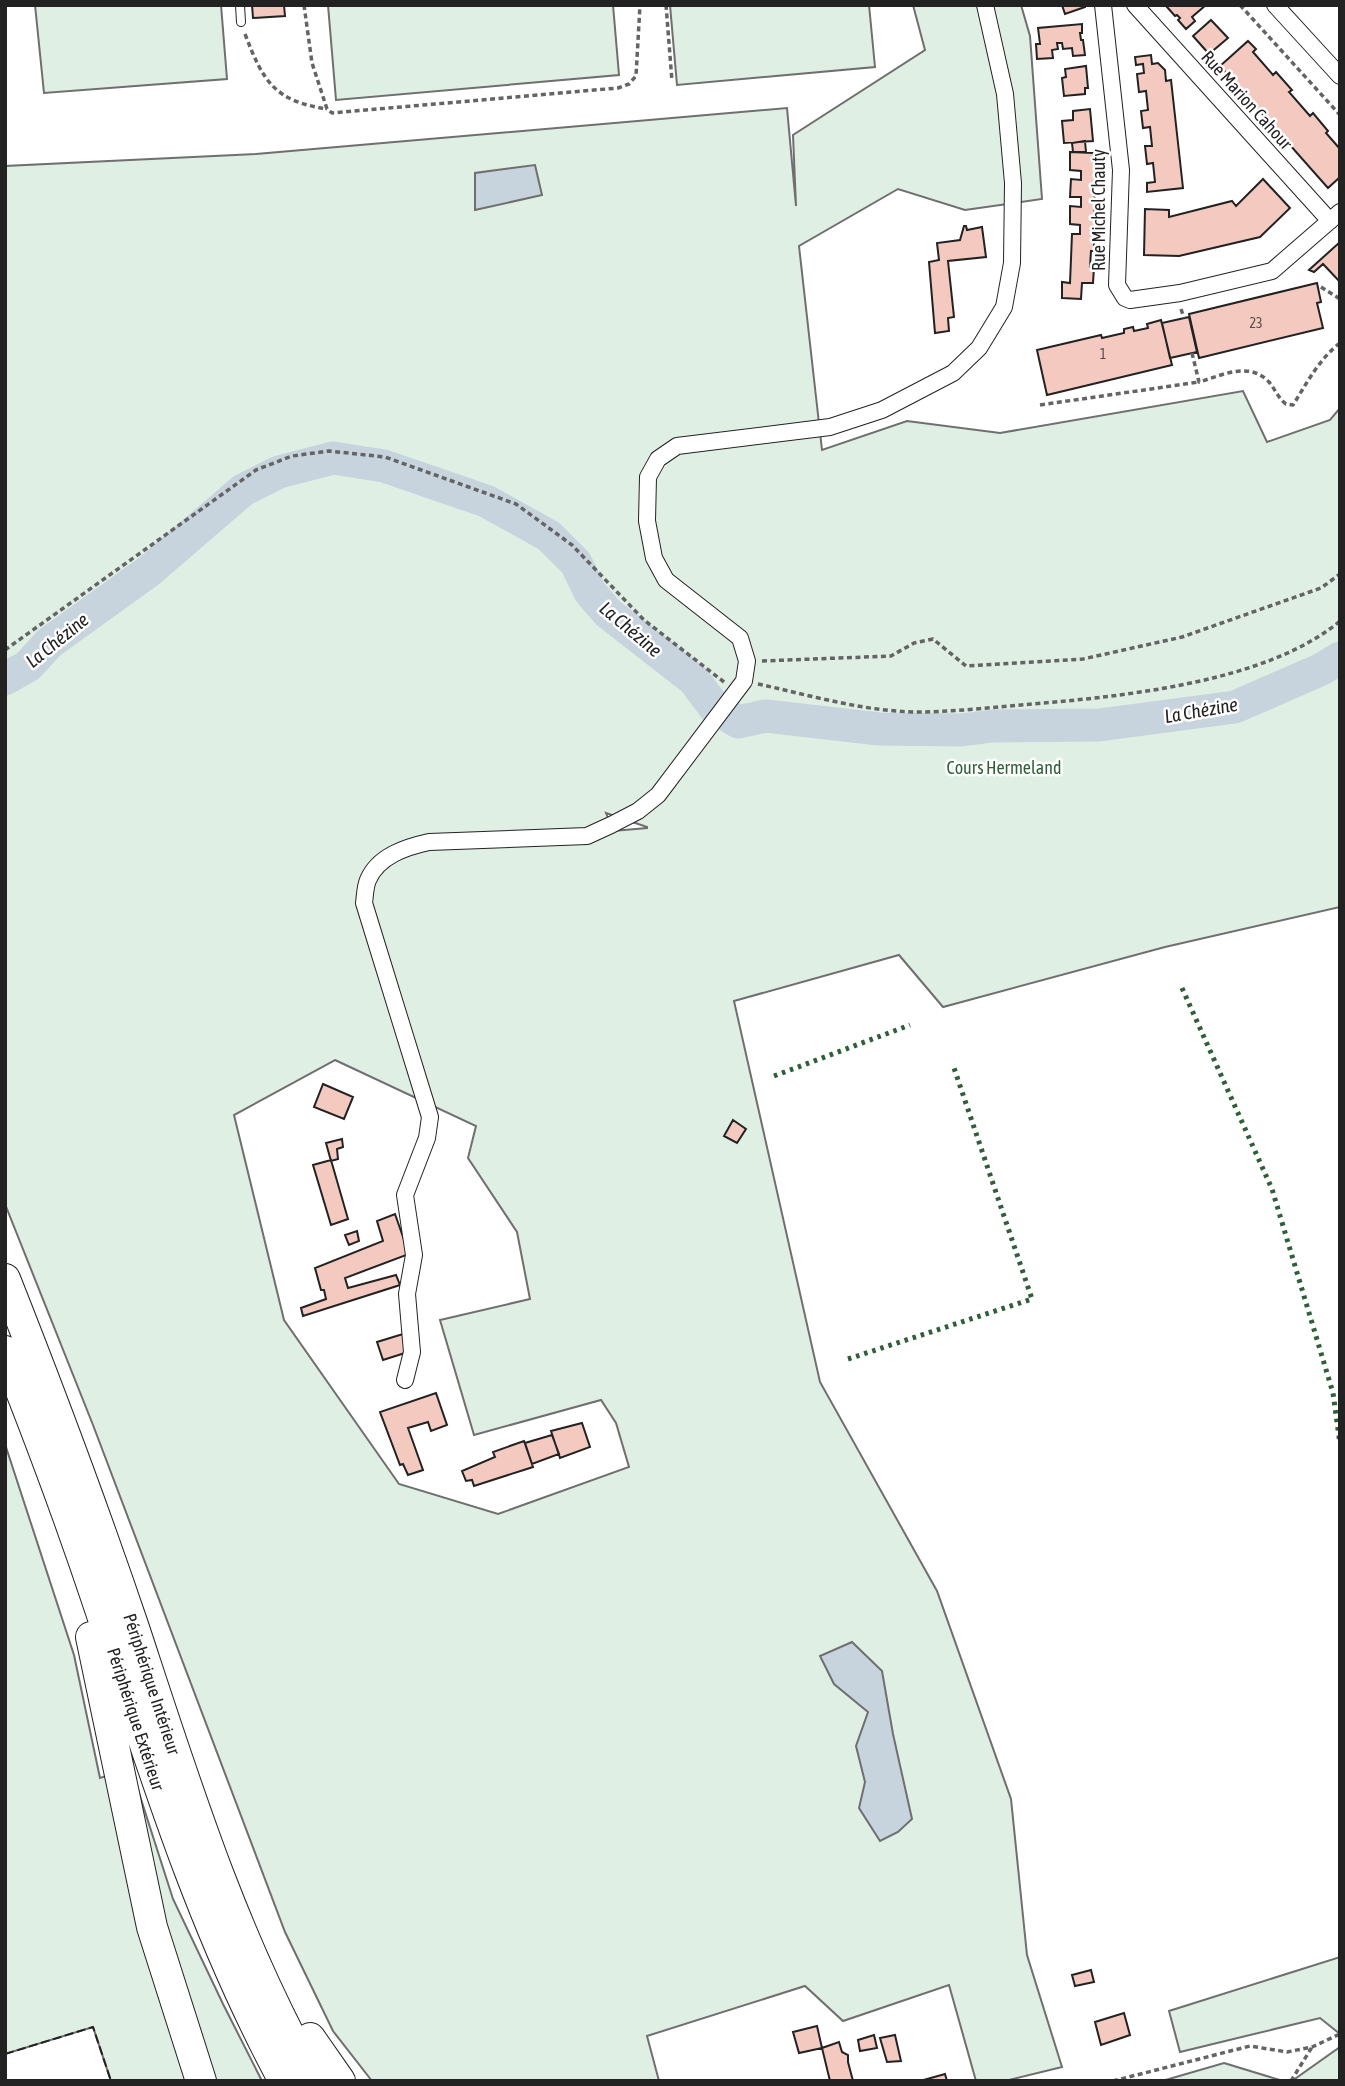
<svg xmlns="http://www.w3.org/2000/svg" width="1345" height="2086" viewBox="0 0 1345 2086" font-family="'Asap Condensed',sans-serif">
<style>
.green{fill:#e0efe3;stroke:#6f6f6f;stroke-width:2;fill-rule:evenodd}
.water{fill:#c7d3dd;stroke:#6f6f6f;stroke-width:2}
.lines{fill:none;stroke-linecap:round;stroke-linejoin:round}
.river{stroke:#c7d3dd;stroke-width:33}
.building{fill:#f3c9c0;stroke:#222;stroke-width:2}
.lane-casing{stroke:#222;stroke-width:10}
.street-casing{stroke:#222;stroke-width:18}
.highway-casing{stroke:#222;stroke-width:32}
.path{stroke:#646464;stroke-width:3.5;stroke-dasharray:5 3.5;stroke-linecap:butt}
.lane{stroke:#fff;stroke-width:8}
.street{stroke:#fff;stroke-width:16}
.highway{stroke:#fff;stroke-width:30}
.hedge{stroke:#2f5e38;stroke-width:5;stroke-dasharray:3.5 5;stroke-linecap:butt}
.fence{stroke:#222;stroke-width:2;stroke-dasharray:9 3.5;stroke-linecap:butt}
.labels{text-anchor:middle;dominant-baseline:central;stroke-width:5;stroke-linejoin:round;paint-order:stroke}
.number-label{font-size:14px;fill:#564c4a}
.street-label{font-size:18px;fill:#222;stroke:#fff}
.park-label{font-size:18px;fill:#2f5e38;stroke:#fff}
.water-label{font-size:19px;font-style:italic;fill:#222;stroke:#fff}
</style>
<rect width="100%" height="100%" fill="#fff"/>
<!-- green -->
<path class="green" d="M35,5H221L227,79L44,93Z
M328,5H613L619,75L336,100Z
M670,5H869L875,67L677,85Z
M913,5H1021L1030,36L1042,199L965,210L898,189L799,246L822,450L907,421L1000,433L1243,391L1267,442L1330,420L1340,408V907L1165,947L943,1007L899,955L734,1001L820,1382L937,1591L1011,1799L1027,1955L1062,2067L1005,2081H976L949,1985L843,2021L805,1986L647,2036L659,2081H372L333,2031L285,1932L93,1425L5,1204V166L256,154L787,108L796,206L793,135L925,50ZM606,813L647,827V828L613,831ZM335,1060L476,1126L468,1158L517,1232L530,1299L440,1320L474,1435L601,1400L616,1423L629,1467L498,1514L399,1484L284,1320L234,1115Z
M5,1444L74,1655L100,1778L131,1768L173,1899L223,2004L262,2081H111L93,2027L5,2054Z
M1340,1957V2034L1320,2018L1180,2052L1169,2011Z
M1340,2047V2081H1292Z
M1224,2063L1283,2081H1162Z"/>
<!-- water -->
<path class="water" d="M535,165L542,195L475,210V173Z
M852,1642L882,1671L893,1734L912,1819L898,1832L880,1841L859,1808L865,1782L856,1746L868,1712L834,1684L820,1656Z"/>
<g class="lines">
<!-- river -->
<path class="river" d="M5,679L28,666L49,643L149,571L243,490L279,472L333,458L384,466L486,501L549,536L576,563L590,592L608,613L694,680L715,708L738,722L766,716L879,729L961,730L993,726L1099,725L1235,707L1322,669L1340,658"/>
</g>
<!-- building -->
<path class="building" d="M252,5H284L285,16L253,18Z
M1062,5H1085V7L1065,14Z
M1169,5H1206L1192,17L1195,21L1186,29L1178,20L1180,18L1177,15L1175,16L1167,7Z
M1211,20L1228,38L1209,54L1193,36Z
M1082,24V33H1080L1081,40H1083L1085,55L1073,56L1072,48L1063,49L1062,43H1057L1058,49L1052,50L1053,58L1037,59L1036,44H1040L1038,28Z
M1248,41L1256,49L1253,52L1273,75L1276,72L1292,90L1289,92L1310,116L1313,113L1328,131L1326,133L1340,149V177L1328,188L1220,66Z
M1151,55L1152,64L1158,63L1165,70L1166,81L1171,80L1183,188L1147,192V183L1155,182L1153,163L1147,164L1145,146H1152L1150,127L1143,128L1141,111L1148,110L1146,91L1139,92L1137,74L1144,73L1143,64L1136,65L1135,57Z
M1086,66L1088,88H1085V94L1064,96L1062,78L1066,77L1065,69Z
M1090,109L1093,141L1064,143L1062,121L1073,120V111Z
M1085,141L1086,152H1073L1072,143Z
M1070,152L1094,153L1093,162L1095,163L1094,251H1091L1090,267H1094L1093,283H1082L1081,299L1062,298V282L1070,283L1072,234H1080V225L1070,224V206L1081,207V197H1070L1071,179L1081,180V171L1070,170Z
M1263,179L1290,208L1260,237L1179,256L1144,255L1145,209L1169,210V217L1232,201L1236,206Z
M964,226H966L967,230L982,227L986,257L948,261L954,317L948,318L949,331L935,333L929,262L939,260L937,243L960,240Z
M1340,242V282L1323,264L1314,272L1309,270Z
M1317,283L1321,302L1317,303L1323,328L1199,358L1189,314Z
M1189,317L1197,352L1170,358L1162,323Z
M1161,320L1172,365L1047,395L1037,350L1101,335L1102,338L1124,333V329L1133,327L1134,331L1148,328L1147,324Z
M323,1084L353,1097L344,1119L314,1107Z
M733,1120L746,1129L737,1143L724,1136Z
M342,1139L343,1147L337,1149L338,1159L331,1161L326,1143Z
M331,1160L348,1219L331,1225L313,1165Z
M395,1214L409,1254L345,1278L348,1288L396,1275L400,1285L303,1316L301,1308L326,1299L324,1290H321L315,1268L383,1241L377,1221Z
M357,1231L359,1241L349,1245L345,1235Z
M403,1334L408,1352L383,1360L377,1342Z
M436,1393L447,1425L431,1431L428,1422L408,1428L423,1470L408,1475L403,1464L400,1465L380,1412Z
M582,1423L590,1447L560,1458L551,1431Z
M552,1435L559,1454L532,1464L525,1443Z
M524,1441L533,1467L474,1486L472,1480L466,1481L462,1471L495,1457L493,1452Z
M1091,1970L1094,1982L1075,1986L1072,1975Z
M1124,2013L1130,2035L1101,2045L1095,2022Z
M817,2026L822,2048L799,2053L793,2032Z
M874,2035L877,2048L860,2051L858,2040Z
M895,2035L901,2061L887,2062L880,2038Z
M839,2042L842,2052L848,2055V2062L853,2081H830L822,2048Z
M945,2074L947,2081H920Z"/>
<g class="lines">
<!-- lane casing -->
<g class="lane-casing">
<path id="lane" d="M240,5L241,22"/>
</g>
<!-- street casing -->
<g class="street-casing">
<path id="street" d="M1103,5L1121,170L1117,285L1125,298L1130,300L1180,293L1272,271L1340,212
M1135,5L1330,221
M1275,5L1340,76
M405,1380L412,1352L407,1294L414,1255L405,1195L427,1138L430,1117L364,903C365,896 365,887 368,880C378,856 406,847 429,842L587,836L611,825L638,811L658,795L744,681L747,661L740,638L666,580L654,558L647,521L648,477L658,459L677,446L830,427L882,410L953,373L979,348L1004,307L1012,263L1013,183L1005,94L985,5"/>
</g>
<!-- highway casing -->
<g class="highway-casing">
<path id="highway" d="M5,1279C51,1395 94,1510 134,1628C185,1783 233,1938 314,2081
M5,1351C39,1436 71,1522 100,1609C153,1770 203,1931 284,2081
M91,1637L152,1927L201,2081
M310,2038L340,2081"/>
</g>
<!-- path -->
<path class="path" d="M304,5L312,63L327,109L332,113L618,88L629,84L636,76L640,5
M666,5L672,81
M1240,5L1340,115
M245,34C263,81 274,101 327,109
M1321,287L1340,299
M1181,309L1184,318
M1192,353L1199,382C1223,375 1249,361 1269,382C1275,389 1278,398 1286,404L1293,405C1307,383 1319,359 1340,343
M1040,405L1199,382
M5,650L256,470L292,456L329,451L385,457L516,504L572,545L644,620L724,682
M762,661L891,656L914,643L933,639L966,666L1083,659L1182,637L1321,588L1340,574
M758,684C809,695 862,711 915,712C950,712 986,708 1021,705C1116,697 1265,684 1340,621
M1113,2081L1250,2046L1287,2052L1312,2047L1340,2034
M1291,2081L1312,2047"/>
<!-- lane -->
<use href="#lane" class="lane"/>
<!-- street -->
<use href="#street" class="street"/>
<!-- highway -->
<use href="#highway" class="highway"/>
<!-- hedge -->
<path class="hedge" d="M1182,988L1272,1189L1333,1393L1340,1444
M774,1076L910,1025
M848,1359L1032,1299L953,1065"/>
<!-- fence -->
<path class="fence" d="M5,2054L93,2027L111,2081"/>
</g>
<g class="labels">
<!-- number labels -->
<g class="number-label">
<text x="1256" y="323">23</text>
<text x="1103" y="354">1</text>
</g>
<!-- street labels -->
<g class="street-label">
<text transform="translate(1247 100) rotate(48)">Rue Marion Cahour</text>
<text transform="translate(1098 210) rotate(-90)">Rue Michel Chauty</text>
<text transform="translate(152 1684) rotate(72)">Périphérique Intérieur</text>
<text transform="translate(136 1719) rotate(72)">Périphérique Extérieur</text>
</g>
<!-- park labels -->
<g class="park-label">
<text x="1004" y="767">Cours Hermeland</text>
</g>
<!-- water labels -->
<g class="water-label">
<text transform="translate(631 629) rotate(40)">La Chézine</text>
<text transform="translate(57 640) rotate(-39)">La Chézine</text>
<text transform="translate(1201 710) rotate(-10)">La Chézine</text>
</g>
</g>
<!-- border -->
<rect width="1345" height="2086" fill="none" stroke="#222222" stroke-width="14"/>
</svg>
